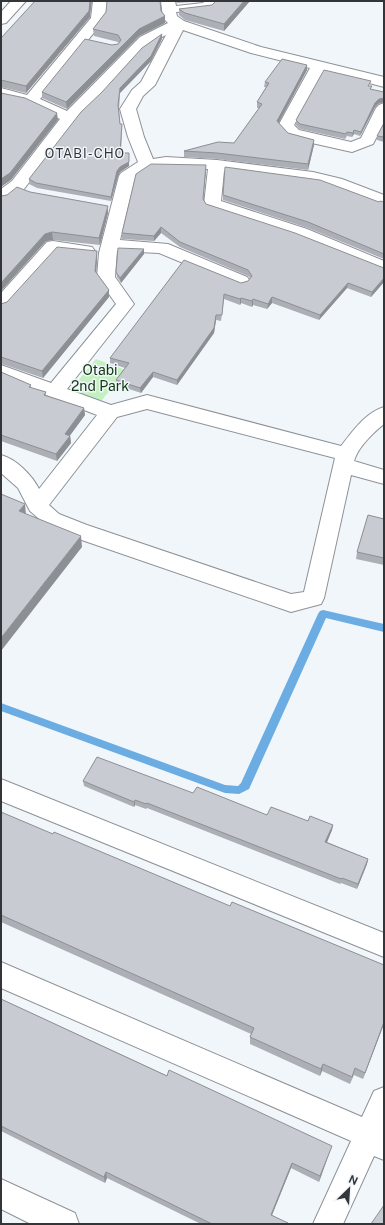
<svg xmlns="http://www.w3.org/2000/svg" width="385" height="1225" viewBox="0 0 385 1225" font-family="'Public Sans',sans-serif">
<style>
.green{fill:#c2f1bf}
.lines{fill:none;stroke-linecap:round;stroke-linejoin:round}
.stream{fill:#6bace3;fill-rule:evenodd}
.street-casing{stroke:#8e9297;stroke-width:2}
.street{fill:#fff;fill-rule:evenodd}
.wall{fill:#acafb5}
.shaded-wall{fill:#8c8f93}
.building{fill:#c8ccd2;stroke:#8c8f93}
.labels{text-anchor:middle;dominant-baseline:central;stroke-width:3;stroke-linejoin:round;paint-order:stroke}
.far-neighbourhood-label{font-size:13px;letter-spacing:1px;fill:#343538;stroke:#f1f6fb}
.park-label{font-size:14px;fill:#0e370f;stroke:#f1f6fb}
</style>
<rect width="100%" height="100%" fill="#f1f6fb"/>
<!-- green -->
<path class="green" d="M96,359L126,370L102,400H97L81,393L77,382Z"/>
<g class="lines">
<!-- stream -->
<path class="stream" d="M323,610L384,624V632L326,618L249,789L239,794L225,793L1,711V703L225,785L238,786L241,783L318,614L320,611Z"/>
<!-- street casing -->
<g class="street-casing">
<path id="street" d="M11,1H26L6,23L1,24V12Z
M93,1H107L105,19L40,99L67,111L140,37L168,23L163,18L161,1H175L176,6L203,3L205,1H220L212,10L176,12L177,16L184,21L261,47L384,77V87L324,71L294,125L299,130L351,142L361,138L376,108L379,105L384,103V123L373,144L352,152L294,139L288,137L278,126L310,68L251,53L183,30L155,85L143,96L136,109L144,137L153,159L166,157L217,160L313,172L342,179L384,195V206L331,186L313,182L224,171L221,201L307,229L384,261V273L295,237L206,208L204,204L208,169L166,167L151,168L135,178L120,240L168,244L247,277L250,281L247,285L241,287L159,253L117,251L115,277L134,304L67,389L111,405L147,395L341,446C353,431 365,413 384,407V424C373,433 358,447 354,461L384,470V484L351,475L324,598L321,604L291,612L73,537L45,524L30,511L18,488L1,473V455C16,459 32,475 39,489L97,415L1,378V365L51,383L116,304L97,277L99,253L119,176L121,173L138,162L128,137L120,109L132,90L141,82L166,35C129,50 111,93 80,115L24,189L7,201L1,202V189L12,181L60,119L26,103L1,98V88L27,95L91,18ZM147,409L335,458L304,592L291,594L87,525L59,514L49,505L117,417Z
M53,241L92,247L95,251L92,255L86,256L57,252L7,308L1,310V293L47,242Z
M1,779L384,933V957L1,801Z
M1,962L362,1117L374,1091L384,1087V1160L374,1156L343,1224H313L351,1141L1,988Z
M1,1179L75,1213L79,1224H31L1,1209Z"/>
</g>
<!-- street -->
<use href="#street" class="street"/>
</g>
<!-- wall -->
<path class="wall" d="M176,1H203L177,3Z
M250,1L224,31L185,20L179,15V9Z
M161,11L165,16V23L139,36L67,109L42,98V92L112,45L118,44L119,43L118,42L94,36L93,29L106,12Z
M90,17L26,93L1,87V38Z
M162,39L151,61L120,93L119,109L120,124L122,128L121,153L129,158V166L120,172L118,176L111,201L37,188L29,184V179Z
M307,65V70L278,123L288,133L314,140V145L308,170L217,159L184,157V151L234,143L259,108H257V102L266,87H264L265,82Z
M370,86L378,104L375,107L360,136L354,134L352,137L347,136L345,139L300,129L296,125V120Z
M384,123V142L377,140V136Z
M206,170L203,199L206,204L384,268V282L371,297L347,288L319,320L272,303L267,309L253,305L252,307L241,303L240,305L224,299L221,321L216,320L214,333L177,385L153,377L141,393L117,385L116,380L125,368L110,363V358L241,283L248,281L250,278L248,276L180,247L161,233L154,241L122,239V233Z
M30,192L108,213L100,245L53,240L46,241L1,291V196Z
M223,195L379,202H384V259L308,228L223,200Z
M144,249V254L121,283L117,277L116,272Z
M97,251V258L96,272L109,290V297L43,378L2,364H1V304L7,302Z
M1,372L31,385V388L46,392V395L84,408L85,415L70,435L71,443L57,461L1,441Z
M384,519V565L356,559L357,552Z
M83,781L193,793L267,815L333,825L332,830L327,842L368,859L367,864L357,889L341,883L340,884L147,808L146,809L135,805L134,807L84,786Z
M1,812L384,1024L363,1079L354,1075L350,1084L322,1071L320,1076L250,1044V1037L251,1034L1,922Z
M1,999L330,1151L319,1182L291,1168L272,1215L288,1224H201L107,1178L105,1183L1,1131Z"/>
<!-- shaded-wall -->
<path class="shaded-wall" d="M90,1H92L90,17L26,93V86Z
M244,1H250L224,31V24Z
M165,16V23L139,36L67,109L66,102L139,29Z
M162,34V39L151,61L120,93L119,109L120,88Z
M307,65V70L277,126V121Z
M384,98V102L378,104L375,107L360,136L361,132L375,103L379,99Z
M57,113L58,120L11,180L1,187V179Z
M354,130V134L352,137L353,133Z
M314,140V145L308,170V164Z
M129,153V166L120,172L118,176L111,201V197L117,171Z
M206,165V170L203,204V199Z
M108,206V213L100,245L99,238Z
M161,227V233L154,241V236Z
M52,232L53,240L46,241L1,291V283L45,234Z
M144,249V254L121,283L120,278Z
M97,251V258L96,278L95,271Z
M384,278V282L371,297L372,292Z
M348,283L347,288L319,320L320,315Z
M109,290V297L43,378L42,371Z
M272,297V303L267,309L268,304Z
M241,298V303L240,305V299Z
M253,299V305L252,307V301Z
M216,315V320L214,333L177,385V380Z
M153,372V377L141,393L140,388Z
M84,408L85,415L66,441L65,434Z
M70,436L71,443L57,461L56,454Z
M25,504L26,515L19,511Z
M81,536L82,547L1,651V638Z
M135,800V805L134,807V802Z
M333,825L332,830L325,847V842Z
M368,859L367,864L357,889L358,884Z
M384,1022V1024L363,1079L365,1073Z
M323,1064L322,1071L320,1076L321,1069Z
M332,1146L330,1151L319,1182L320,1176Z
M292,1163L291,1168L270,1220L271,1215Z
M106,1172L107,1178L105,1183L104,1177Z"/>
<!-- building -->
<path class="building" d="M35,1H90L89,11L26,86L1,80V38Z
M107,1H160L161,11L165,16L139,29L66,102L42,92L85,39L112,45L118,44L121,40L118,35L93,29L106,12Z
M216,1H244L224,24L185,13L179,9L212,5Z
M162,34L151,56L120,88L118,105L120,124H122L120,153H129V162L120,167L117,171L111,197L36,183L29,179L81,112L102,92L142,48Z
M282,59L307,65L277,121L288,133L314,140L308,164L217,153L184,151L218,142L234,143L262,104L257,102L269,83L265,82Z
M324,70L371,81L368,86H372L370,89L384,92V98L379,99L375,103L361,132L354,130L353,133L347,132L346,134L300,124L296,120Z
M1,93L25,98L57,113L10,173L1,179Z
M384,123V137L377,136Z
M151,164L206,165L203,199L206,204L295,233L384,268V278L372,292L348,283L320,315L272,297L268,304L253,299L252,301L241,298L240,299L224,294L222,315H216L214,328L177,380L153,372L140,388L116,380L129,363L110,358L184,260L241,283L248,281L252,276L248,270L180,242L161,227L154,236L122,233L136,174Z
M225,167L320,180L379,202L380,201L384,202V254L308,222L223,195Z
M17,187L30,192L108,206L99,238L52,232L45,234L1,283V196L7,195Z
M57,247L97,251L95,271L109,290L42,371L1,357V304L7,302Z
M118,248L144,249L120,278L116,272Z
M1,372L31,385L29,387L46,392L44,395L84,408L65,434L70,436L56,454L1,435Z
M1,494L25,504L19,511L81,536L1,638Z
M368,515L384,519V558L357,552Z
M97,757L193,793L197,787L267,815L271,807L308,821L310,816L333,825L325,842L368,859L358,884L342,878L341,879L147,803L146,804L135,800L134,802L83,781Z
M1,812L53,834L54,832L230,906L232,902L384,965V1022L365,1073L355,1068L352,1077L323,1064L321,1069L250,1037L254,1028L1,915Z
M1,999L167,1076L169,1070L332,1146L320,1176L292,1163L271,1215L288,1223L287,1224H212L106,1172L104,1177L1,1126Z
M384,1205V1224H371Z"/>
<g class="labels">
<!-- far-neighbourhood labels -->
<g class="far-neighbourhood-label">
<text x="85" y="153">OTABI-CHO</text>
</g>
<!-- park labels -->
<g class="park-label">
<text x="100" y="370">Otabi<tspan x="100" dy="16">2nd Park</tspan></text>
</g>
</g>
<!-- border -->
<rect width="385" height="1225" fill="none" stroke="#343538" stroke-width="4"/>
<!-- north arrow -->
<g transform="translate(349 1189) rotate(25)" stroke="#f1f6fb" stroke-width="3" paint-order="stroke">
<path d="M0-3L7 15L0 10L-7 15Z" fill="#343538"/>
<text y="-6" font-size="11" font-weight="bold" text-anchor="middle" fill="#343538">N</text>
</g>
</svg>
